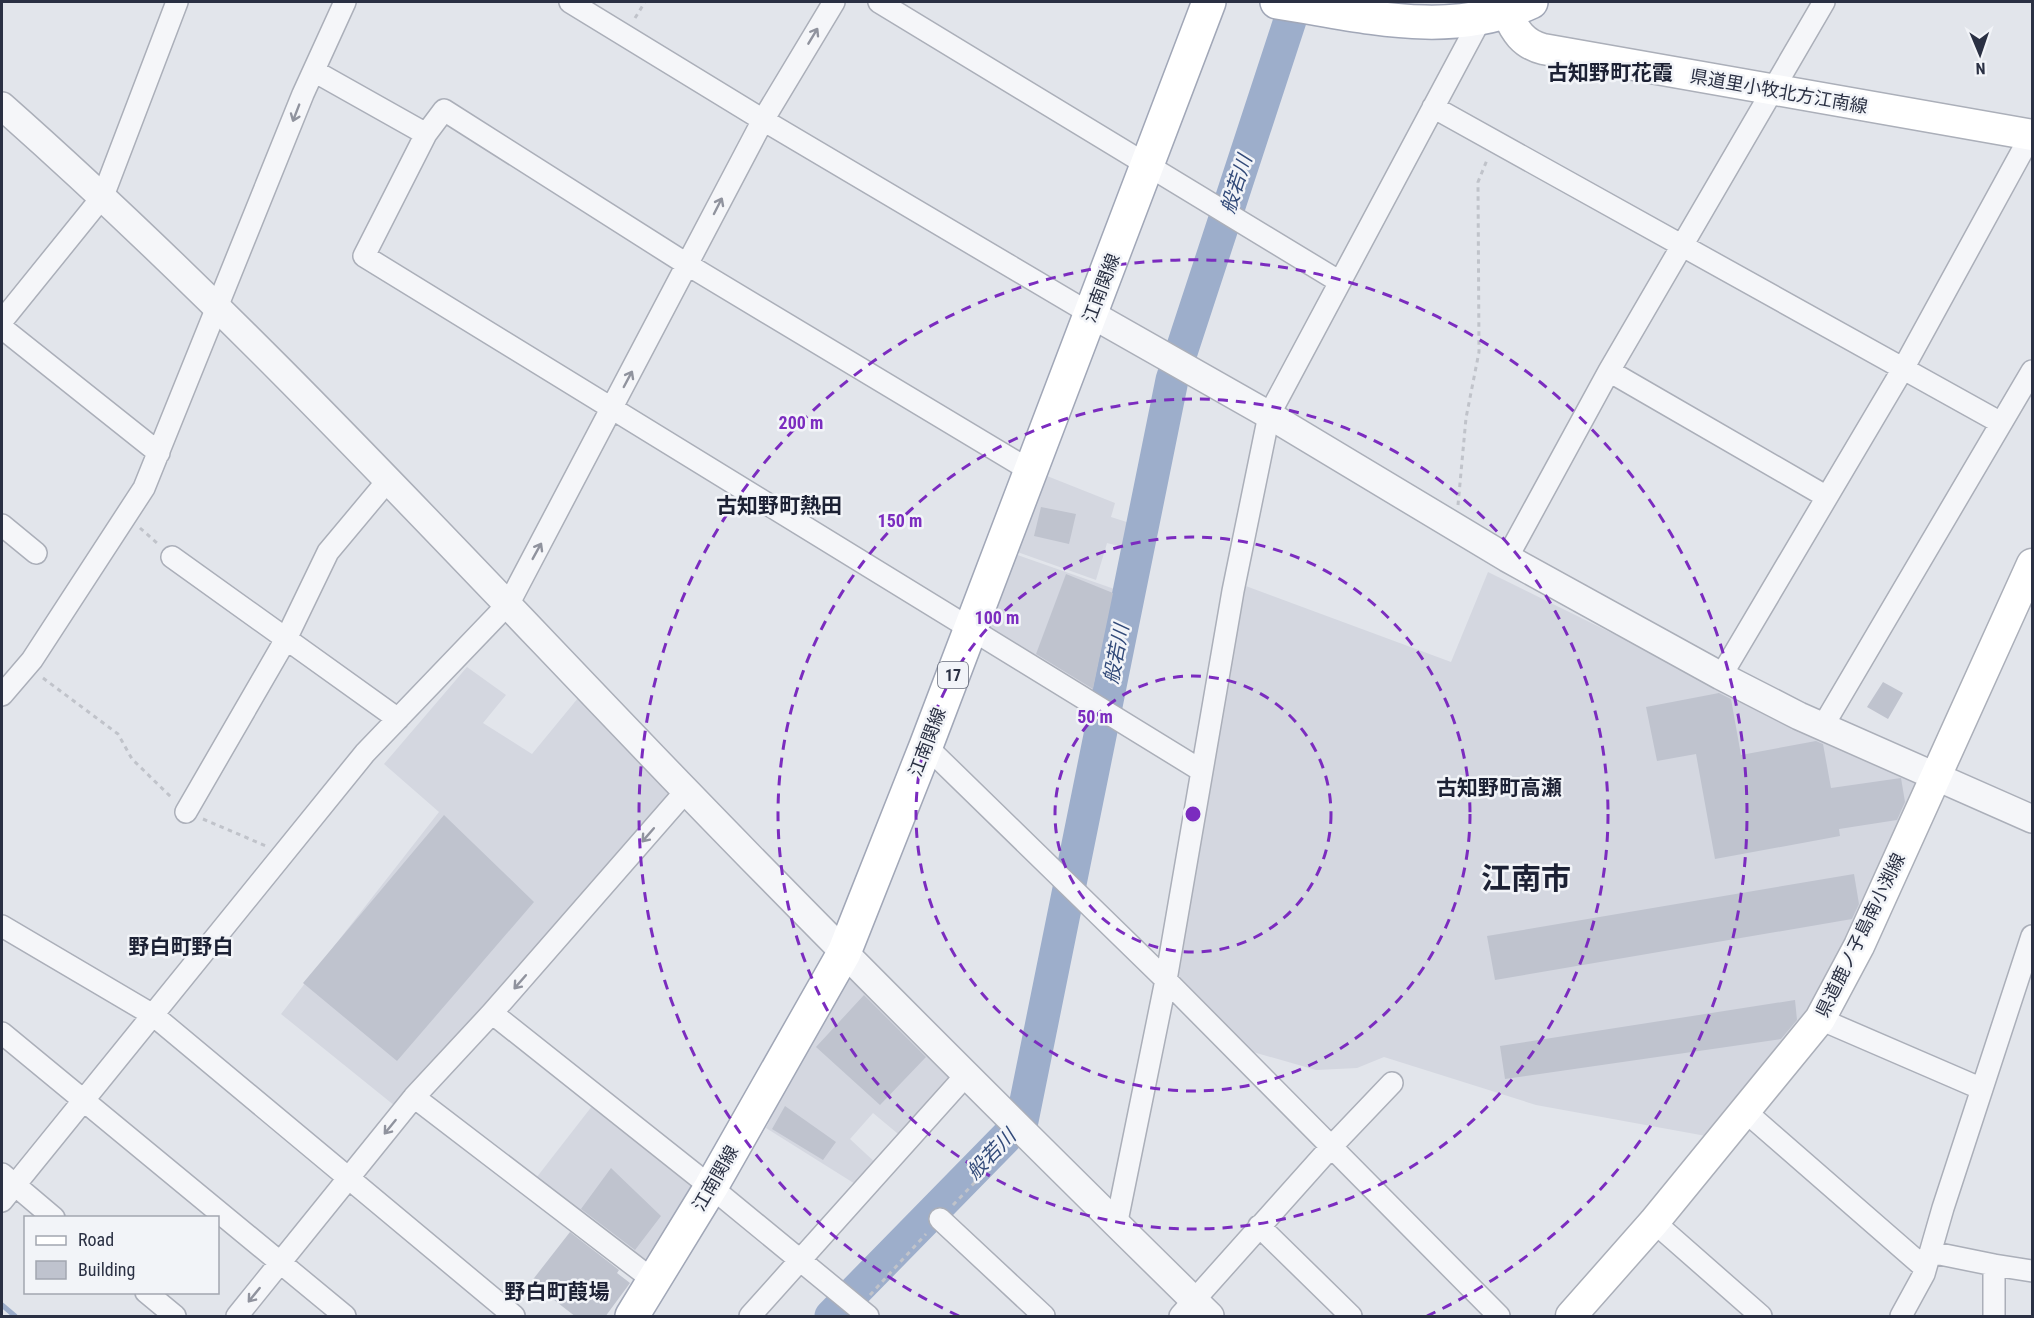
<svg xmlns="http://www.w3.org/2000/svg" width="2034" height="1318" viewBox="0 0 2034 1318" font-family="'Roboto Condensed','Noto Sans JP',sans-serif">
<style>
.built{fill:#d4d7e0}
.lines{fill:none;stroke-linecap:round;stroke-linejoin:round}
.stream{stroke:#9daecb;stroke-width:5}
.river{stroke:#9daecb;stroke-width:33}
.building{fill:#bfc3ce}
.minor-casing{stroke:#abafb9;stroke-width:24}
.tertiary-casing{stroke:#abafb9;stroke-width:30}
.secondary-casing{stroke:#abafb9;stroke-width:33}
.primary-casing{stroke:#a1a7b7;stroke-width:36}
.path{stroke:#c0c3ca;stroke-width:3;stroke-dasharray:4.5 4.5;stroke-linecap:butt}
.minor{stroke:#f5f6f9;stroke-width:21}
.tertiary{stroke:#f5f6f9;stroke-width:27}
.secondary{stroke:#fff;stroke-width:30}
.primary{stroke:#fff;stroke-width:33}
.oneway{stroke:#90939e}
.ring{fill:none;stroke:#7b2cbf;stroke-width:3;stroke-dasharray:10 8}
.labels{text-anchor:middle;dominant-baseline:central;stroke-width:5;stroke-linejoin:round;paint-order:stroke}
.shield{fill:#f2f4f8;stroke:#666b79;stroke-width:1.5}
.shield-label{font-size:16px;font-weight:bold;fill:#2a3043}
.street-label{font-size:18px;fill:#2a3043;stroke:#f2f4f8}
.water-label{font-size:20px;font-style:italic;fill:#324a79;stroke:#f2f4f8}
.quarter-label{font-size:21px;font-weight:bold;fill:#1c2134;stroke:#f2f4f8}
.town-label{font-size:30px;font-weight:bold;fill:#1c2134;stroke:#f2f4f8}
.centre{fill:#7b2cbf;stroke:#f2f4f8;stroke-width:3}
.ring-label{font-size:18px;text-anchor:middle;font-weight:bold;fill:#7b2cbf;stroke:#f2f4f8;stroke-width:5;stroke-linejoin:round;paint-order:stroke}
</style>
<rect width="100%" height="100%" fill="#e2e5eb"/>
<!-- built -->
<path class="built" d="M1042,474L1115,503L1111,517L1136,525L1130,549L1107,543L1096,580L1012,550Z
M1009,552L1120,591L1098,701L979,629Z
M1488,572L1715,684L1925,782L1814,1017L1717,1138L1536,1105L1384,1057L1357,1068L1316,1070L1246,1050L1175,979L1243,585L1451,662Z
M467,667L506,695L483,723L532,754L583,692L677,792L395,1106L281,1014L439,812L384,764Z
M847,960L959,1077L903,1138L873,1113L850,1139L879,1166L860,1187L766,1128Z
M596,1101L705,1188L652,1274L533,1182Z"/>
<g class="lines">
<!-- stream -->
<path class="stream" d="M2,1305L15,1316"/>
<!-- river -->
<path class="river" d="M831,1316L1022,1121L1172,380L1296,2"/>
</g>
<!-- building -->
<path class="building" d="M1041,507L1076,514L1069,544L1034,536Z
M1066,574L1113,593L1093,689L1036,654Z
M1883,682L1903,693L1888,719L1867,707Z
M1719,693L1731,699L1741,755L1816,741L1823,744L1831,788L1901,778L1905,802L1897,820L1839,829L1840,836L1715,859L1696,754L1657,761L1646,707Z
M444,815L534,902L397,1061L303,983Z
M1854,874L1859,904L1852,919L1495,980L1487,936Z
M864,995L926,1057L880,1105L816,1047Z
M1795,1000L1797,1020L1781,1039L1505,1079L1500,1046Z
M785,1106L836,1142L823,1160L772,1129Z
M611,1168L661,1216L635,1250L581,1209Z
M570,1232L619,1270L617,1273L630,1283L605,1317H576L531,1282Z"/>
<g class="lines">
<!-- minor casing -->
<g class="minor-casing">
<path id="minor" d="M570,2L763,120L1091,314
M879,2L1340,282
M314,71L426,134L444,110L688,265L1031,471
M1433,107L2001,423
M426,134L364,256L1202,771
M2,321L103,196L177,2
M2,328L159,453
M1609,371L1827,497
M2,525L36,553
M172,557L398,719
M1507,558L1609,371L1824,2
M1721,676L1904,367L2031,135
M2,695L32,660L144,488L303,94L345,2
M1823,726L2032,371
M926,746L1166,980L1499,1316
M186,812L286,639L328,552L389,479
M2,926L153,1015L514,1316
M492,1013L711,1187L868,1316
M1820,1019L1982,1089
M2,1033L345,1316
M414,1097L653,1280
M1746,1112L1925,1268
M2,1174L54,1218
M2,1201L365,753L509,603L763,120L834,2
M940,1219L1044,1316
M1654,1222L1761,1316
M1116,1226L1166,980L1233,591L1269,415L1480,20
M1259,1226L1351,1316
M1930,1252L1994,1265V1316
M1994,1265L2032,1271
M146,1292L175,1316
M237,1316L414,1097L492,1013L686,791
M750,1316L967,1074
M1180,1316L1331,1147L1392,1083
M1901,1316L1924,1274L1943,1208L2032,936"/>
</g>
<!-- tertiary casing -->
<g class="tertiary-casing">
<path id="tertiary" d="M2,106C245,321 463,560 688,793C859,970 1035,1144 1210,1316
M1091,314L1269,415L1507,558L1721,676L1799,716L2032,819"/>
</g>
<!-- secondary casing -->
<g class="secondary-casing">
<path id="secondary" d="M1507,13C1515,31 1523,44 1543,49L2032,135
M1571,1316L1654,1222L1820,1019L1859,946L2032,564"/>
</g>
<!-- primary casing -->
<g class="primary-casing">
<path id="primary" d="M1277,2C1362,15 1449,40 1531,2
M632,1316L711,1187L844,953L926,746L1209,2"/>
</g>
<!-- path -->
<path class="path" d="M635,18L645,2
M1458,505L1466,418L1479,352L1478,182L1487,160
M140,528L158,544
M43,678L118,734L132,759L173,799
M203,819L266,846
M953,1205L1009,1147
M870,1295L926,1234"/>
<!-- minor -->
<use href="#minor" class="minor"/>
<!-- tertiary -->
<use href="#tertiary" class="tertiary"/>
<!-- secondary -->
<use href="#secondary" class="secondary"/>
<!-- primary -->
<use href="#primary" class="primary"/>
</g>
<!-- one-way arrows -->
<defs><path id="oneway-shaft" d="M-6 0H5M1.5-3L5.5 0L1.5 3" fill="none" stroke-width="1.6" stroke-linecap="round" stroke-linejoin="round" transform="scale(1.5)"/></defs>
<g class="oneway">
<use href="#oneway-shaft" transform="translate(813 36) rotate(-59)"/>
<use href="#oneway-shaft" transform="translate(296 113) rotate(111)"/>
<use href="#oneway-shaft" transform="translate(718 206) rotate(-63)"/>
<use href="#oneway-shaft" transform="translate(628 379) rotate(-62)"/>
<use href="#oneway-shaft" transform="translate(537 551) rotate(-61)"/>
<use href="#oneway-shaft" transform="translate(648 835) rotate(131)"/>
<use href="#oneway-shaft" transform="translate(520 982) rotate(131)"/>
<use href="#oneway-shaft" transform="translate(390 1127) rotate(129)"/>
<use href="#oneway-shaft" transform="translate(254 1295) rotate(129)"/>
</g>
<!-- distance rings -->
<g class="ring">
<circle cx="1193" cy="814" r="138"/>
<circle cx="1193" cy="814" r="277"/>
<circle cx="1193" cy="814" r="415"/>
<path d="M959 1316A554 554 0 1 1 1427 1316"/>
</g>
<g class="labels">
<!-- shield labels -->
<rect class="shield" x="938" y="662" width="30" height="26" rx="4.5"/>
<g class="shield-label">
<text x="953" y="675">17</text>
</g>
<!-- street labels -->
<g class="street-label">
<text transform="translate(1779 91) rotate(10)">県道里小牧北方江南線</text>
<text transform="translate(1101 288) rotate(-69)">江南関線</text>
<text transform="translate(927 742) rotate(-69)">江南関線</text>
<text transform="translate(1860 935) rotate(-64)">県道鹿ノ子島南小渕線</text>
<text transform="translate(715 1178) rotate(-60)">江南関線</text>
</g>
<!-- water labels -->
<g class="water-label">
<text transform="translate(1236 184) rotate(-72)">般若川</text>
<text transform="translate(1116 654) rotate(-79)">般若川</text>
<text transform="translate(991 1154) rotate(-46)">般若川</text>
</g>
<!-- quarter labels -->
<g class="quarter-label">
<text x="1610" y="73">古知野町花霞</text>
<text x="779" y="506">古知野町熱田</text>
<text x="1499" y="788">古知野町高瀬</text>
<text x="181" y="947">野白町野白</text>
<text x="557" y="1292">野白町葭場</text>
</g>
<!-- town labels -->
<g class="town-label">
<text x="1526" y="878">江南市</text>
</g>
</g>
<circle cx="1193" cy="814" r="9" class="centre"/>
<g class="ring-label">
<text x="801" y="429">200 m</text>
<text x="900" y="527">150 m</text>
<text x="997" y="624">100 m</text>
<text x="1095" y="723">50 m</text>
</g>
<!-- border -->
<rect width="2034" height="1318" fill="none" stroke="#2a3043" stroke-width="6"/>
<!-- legend -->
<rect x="24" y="1216" width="195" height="78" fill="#f2f4f8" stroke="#a2a6b0" stroke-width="1.5"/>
<rect x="36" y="1236" width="30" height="9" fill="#ffffff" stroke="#a2a6b0" stroke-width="1.5"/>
<text x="78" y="1246" font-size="18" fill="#2a3043">Road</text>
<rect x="36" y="1261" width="30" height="18" fill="#bfc3ce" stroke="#a2a6b0" stroke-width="1.5"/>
<text x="78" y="1276" font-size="18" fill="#2a3043">Building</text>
<!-- north arrow -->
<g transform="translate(1980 54) rotate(178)" stroke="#f2f4f8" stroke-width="4.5" paint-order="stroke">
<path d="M0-4.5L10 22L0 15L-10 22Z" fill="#2a3043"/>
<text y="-9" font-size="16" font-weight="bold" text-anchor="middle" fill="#2a3043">N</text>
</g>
</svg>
